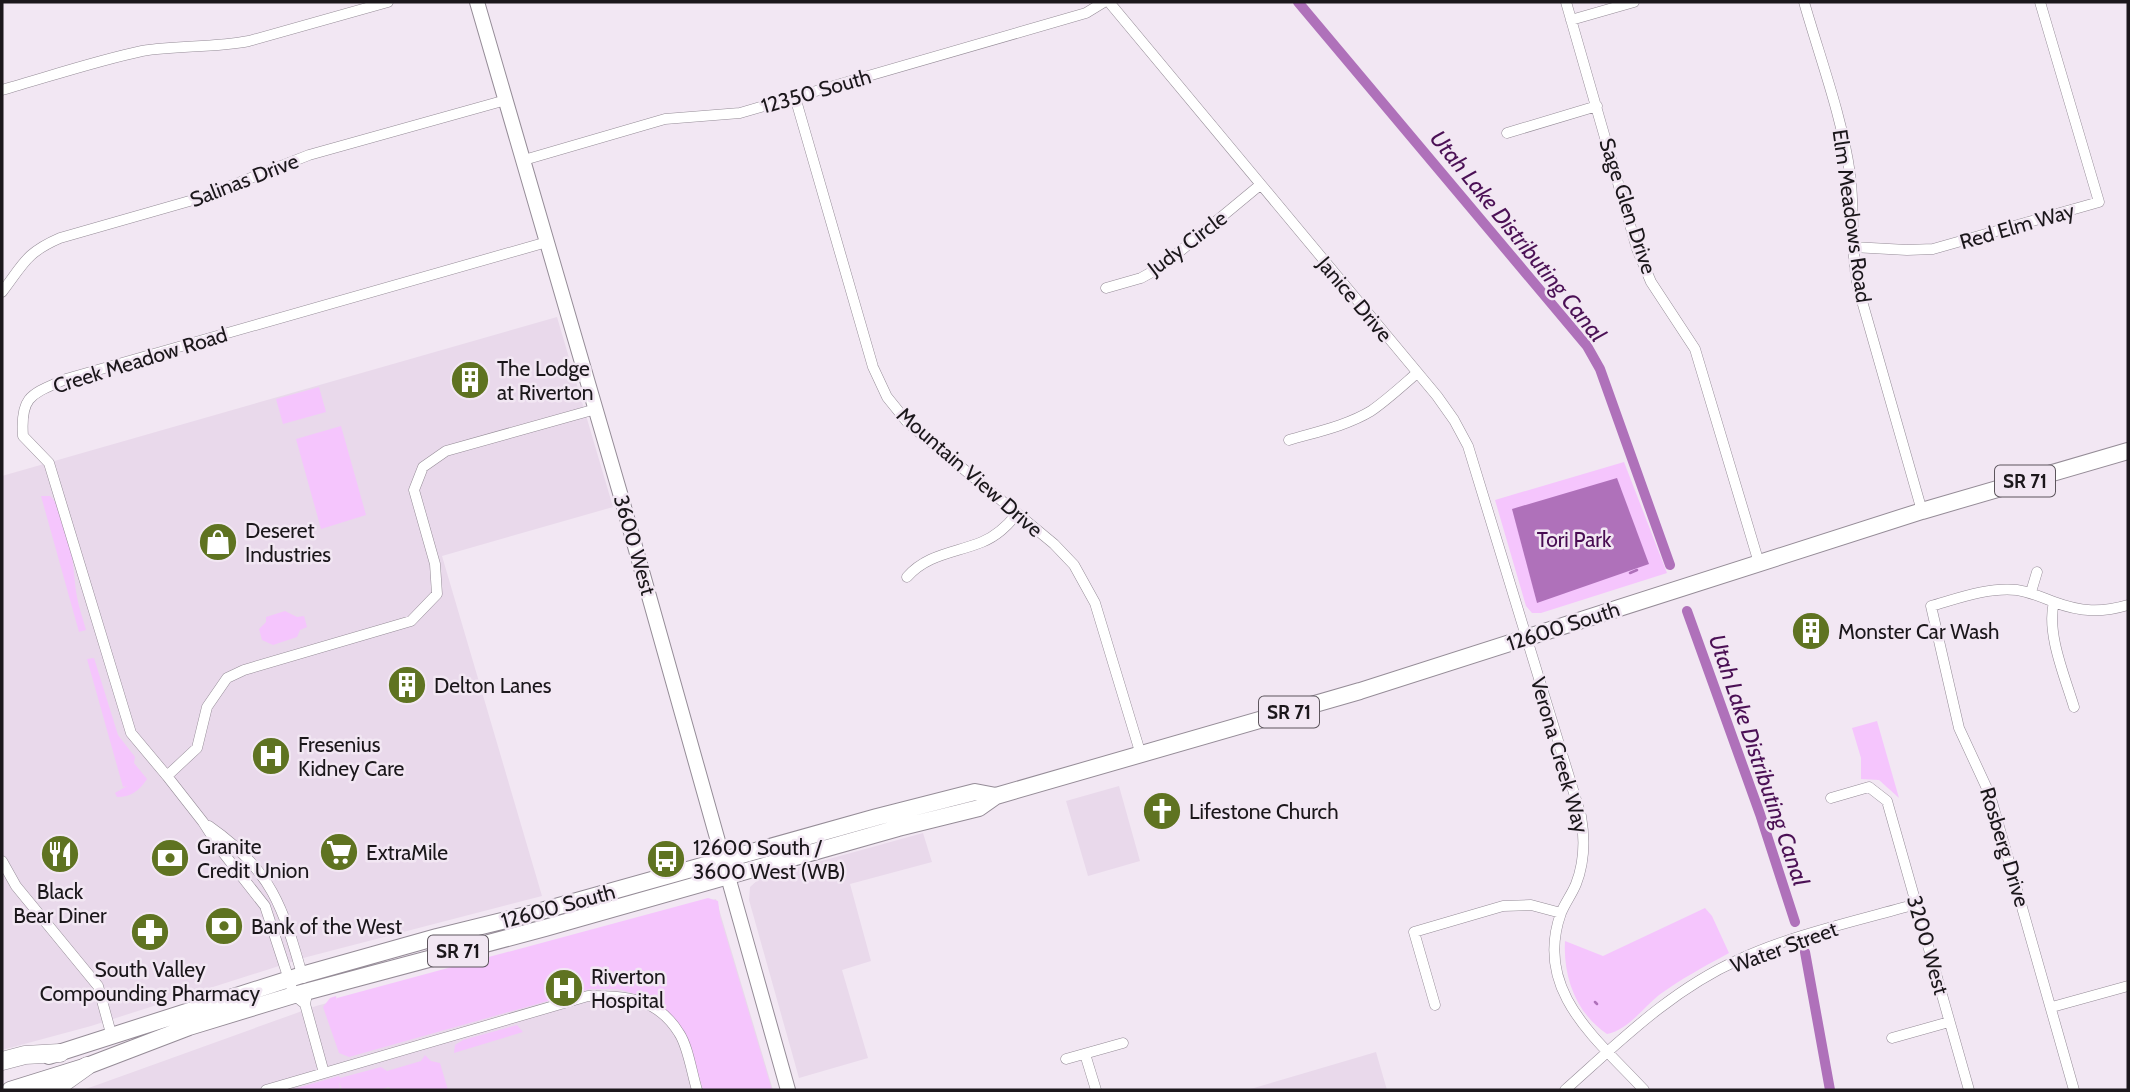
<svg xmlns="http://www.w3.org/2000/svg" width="2130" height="1092" viewBox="0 0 2130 1092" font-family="Cabin,sans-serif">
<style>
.built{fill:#e9d9eb}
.green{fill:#f5c5fd}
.water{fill:#af71ba}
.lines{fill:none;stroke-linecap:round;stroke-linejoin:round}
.stream{stroke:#af71ba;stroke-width:2.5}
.canal{stroke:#af71ba;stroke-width:10}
.minor-casing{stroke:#958c97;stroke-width:11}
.secondary-casing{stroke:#958c97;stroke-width:16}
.primary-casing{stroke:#958c97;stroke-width:18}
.motorway-casing{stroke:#958c97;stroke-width:19}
.minor{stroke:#fff;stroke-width:10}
.secondary{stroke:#fff;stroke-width:14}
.primary{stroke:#fff;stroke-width:16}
.motorway{stroke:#fff;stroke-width:18}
.labels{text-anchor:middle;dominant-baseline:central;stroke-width:5;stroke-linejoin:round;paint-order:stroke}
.shield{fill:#f2e7f3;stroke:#5c555c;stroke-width:2}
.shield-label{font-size:19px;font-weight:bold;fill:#1b171b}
.street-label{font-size:21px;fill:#1b171b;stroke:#f2e7f3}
.poi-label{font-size:21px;fill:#1b171b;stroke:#f2e7f3;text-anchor:start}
.park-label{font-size:21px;fill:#480c52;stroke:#f2e7f3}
.water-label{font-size:23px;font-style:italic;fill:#4b1055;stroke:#f2e7f3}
</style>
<rect width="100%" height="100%" fill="#f2e7f3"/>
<!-- built -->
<path class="built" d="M557,317L613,507L442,556L542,896L307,957L91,1026L2,1050V476Z
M1119,786L1140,861L1088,876L1066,801Z
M923,833L932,862L850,884L871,961L842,970L868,1058L799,1078L749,900L750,887L760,878Z
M716,899L773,1090H83L316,1006Z
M1376,1052L1387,1090H1247Z"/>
<!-- green -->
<path class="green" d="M319,387L326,412L283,424L276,399Z
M341,426L366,515L321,529L296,439Z
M1624,462L1667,573L1541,613H1532L1526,606L1495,500Z
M41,496H50C73,518 72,568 77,597C79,608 83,619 86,630L79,632Z
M285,611L297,617L304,616L307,627L300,630L297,637L273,645L262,640L259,629L266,622V617Z
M94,658L118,735L135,757L134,763L147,779C139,791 131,797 117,797L115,793L127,786L123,787L87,659Z
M1877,721L1899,798L1879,780L1861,779V758L1852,728Z
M708,898L718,901L720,916L772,1090H703L692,1052L664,1010L646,997L618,989H590L349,1057L339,1053L323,1007L330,998L336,996L337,1000V998Z
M1705,908L1712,916L1729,953C1705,966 1681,979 1659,995C1643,1008 1628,1030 1607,1034C1576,1013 1563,977 1565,941L1603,956Z
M517,1025L523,1032L454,1053L455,1045L463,1040Z
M425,1055L431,1061L440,1063L448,1090H391L389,1087L379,1090H342L339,1082L340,1090H290L339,1076L340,1078L381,1067L387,1071L421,1061Z"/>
<!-- water -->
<path class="water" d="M1617,478L1649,564L1537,603L1512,509Z"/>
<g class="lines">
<!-- stream -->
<path class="stream" d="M1630,573L1637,570
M1595,1002L1597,1004"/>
<!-- canal -->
<path class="canal" d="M1298,2L1587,346L1600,369L1670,565
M1687,611L1760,814L1795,922
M1805,952L1830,1090"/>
<!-- minor casing -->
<g class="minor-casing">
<path id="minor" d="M1109,2L1437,396L1454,420L1468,446L1581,816C1585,839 1585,861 1576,884C1572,894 1565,903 1561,913C1533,991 1597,1039 1644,1090
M1566,2L1637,249L1651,282L1695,349L1759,563
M1804,2C1820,58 1842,116 1850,174C1855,211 1850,249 1858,287L1922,511
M1571,20L1634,2
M2,90C48,77 95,61 142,51C177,45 213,48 249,41L388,2
M795,97L873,367L887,397L908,423L1054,544L1074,565L1095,603L1141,755
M1507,133L1597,106
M524,160L665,119L740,113L1086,13L1104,2
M1853,247L1907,250L1933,249L2099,202L2040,2
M1106,288L1141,278L1161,267L1260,185
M2,292C23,265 25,253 60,238L200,198L309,155L506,100
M1289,440C1316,432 1346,426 1371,411C1387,400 1402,386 1417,373
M907,577C927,554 955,553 982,542C997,536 1007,526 1017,514
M2031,592L2037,572
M2054,602C2046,633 2065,677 2074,707
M167,776L197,748L207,707L227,678L244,670L411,621L437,594L435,564L414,490L423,467L446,451L596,409
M1831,798L1869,787L1887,801L1969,1090
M209,826C272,870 283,907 303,978
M2,861L16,886L98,986L112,1037
M306,999L305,1004L324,1073
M305,1004L294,995L265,906L221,850L203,822L167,776L131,733L49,463L23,436C20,395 32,394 66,379L547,242
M1435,1005L1414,932L1503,906L1531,905L1561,913
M2052,1007L2128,986
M1892,1038L1949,1022
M1085,1054L1096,1090
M1066,1059L1123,1043
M266,1090L588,996C625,996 657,997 679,1033C688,1046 692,1074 697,1090
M1565,1090C1619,1042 1671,990 1738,960C1794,934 1857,921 1916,904
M2074,1090L1990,795L1959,728L1931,606C1959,598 1988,587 2017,590C2030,592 2041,597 2054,602C2081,612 2101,613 2128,605"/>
</g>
<!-- secondary casing -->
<g class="secondary-casing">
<path id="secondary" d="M477,2L620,493L788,1090"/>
</g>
<!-- primary casing -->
<g class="primary-casing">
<path id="primary" d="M49,1056L302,975L437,937L534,913L877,817L975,792L996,796
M10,1090L87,1066L189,1027L294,995L545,928L898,828L979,808L996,796L1360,691L1922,511L2128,451"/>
</g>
<!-- motorway casing -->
<g class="motorway-casing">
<path id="motorway" d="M2,1061L25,1055L60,1053
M41,1090L66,1081L87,1066"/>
</g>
<!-- minor -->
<use href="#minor" class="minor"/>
<!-- secondary -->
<use href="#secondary" class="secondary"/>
<!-- primary -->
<use href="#primary" class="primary"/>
<!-- motorway -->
<use href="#motorway" class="motorway"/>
</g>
<!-- icons -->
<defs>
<g id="building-disc" transform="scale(2.0125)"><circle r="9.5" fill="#5f7321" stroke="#f2e7f3"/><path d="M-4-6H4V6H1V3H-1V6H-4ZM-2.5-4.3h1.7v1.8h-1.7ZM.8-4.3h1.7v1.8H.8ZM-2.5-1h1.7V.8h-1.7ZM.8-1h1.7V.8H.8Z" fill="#fff"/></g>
<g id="shop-disc" transform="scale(2.0125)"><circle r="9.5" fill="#5f7321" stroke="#f2e7f3"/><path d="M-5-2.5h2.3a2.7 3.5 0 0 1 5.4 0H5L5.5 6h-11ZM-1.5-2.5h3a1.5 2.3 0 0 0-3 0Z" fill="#fff"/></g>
<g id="hospital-disc" transform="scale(2.0125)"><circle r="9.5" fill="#5f7321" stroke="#f2e7f3"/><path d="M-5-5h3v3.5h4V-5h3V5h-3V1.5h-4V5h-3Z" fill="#fff"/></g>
<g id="church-disc" transform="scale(2.0125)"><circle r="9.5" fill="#5f7321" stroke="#f2e7f3"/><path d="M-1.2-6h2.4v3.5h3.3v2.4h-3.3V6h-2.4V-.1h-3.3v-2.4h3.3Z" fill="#fff"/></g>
<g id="supermarket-disc" transform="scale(2.0125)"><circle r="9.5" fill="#5f7321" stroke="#f2e7f3"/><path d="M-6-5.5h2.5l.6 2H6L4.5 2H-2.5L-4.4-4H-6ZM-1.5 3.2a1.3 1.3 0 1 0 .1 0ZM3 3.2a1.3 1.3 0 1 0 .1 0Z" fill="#fff"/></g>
<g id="restaurant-disc" transform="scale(2.0125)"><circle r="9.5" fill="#5f7321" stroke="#f2e7f3"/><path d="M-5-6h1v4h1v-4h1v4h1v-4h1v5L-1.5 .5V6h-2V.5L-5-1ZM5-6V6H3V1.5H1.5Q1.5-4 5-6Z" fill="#fff"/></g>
<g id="bank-disc" transform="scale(2.0125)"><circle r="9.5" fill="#5f7321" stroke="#f2e7f3"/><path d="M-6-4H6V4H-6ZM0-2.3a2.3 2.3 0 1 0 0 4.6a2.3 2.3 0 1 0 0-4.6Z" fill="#fff"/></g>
<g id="bus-disc" transform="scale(2.0125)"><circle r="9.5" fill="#5f7321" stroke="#f2e7f3"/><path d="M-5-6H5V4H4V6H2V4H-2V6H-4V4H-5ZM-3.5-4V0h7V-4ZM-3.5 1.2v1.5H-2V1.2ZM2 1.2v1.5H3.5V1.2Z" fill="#fff"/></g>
<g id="pharmacy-disc" transform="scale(2.0125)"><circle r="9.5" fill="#5f7321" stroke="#f2e7f3"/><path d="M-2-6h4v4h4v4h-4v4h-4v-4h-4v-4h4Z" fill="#fff"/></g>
</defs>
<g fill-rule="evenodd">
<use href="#building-disc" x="470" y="380"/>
<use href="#shop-disc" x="218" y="542"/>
<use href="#building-disc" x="1811" y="631"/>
<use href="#building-disc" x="407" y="685"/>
<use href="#hospital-disc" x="271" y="756"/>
<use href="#church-disc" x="1162" y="811"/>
<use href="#supermarket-disc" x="339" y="852"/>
<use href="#restaurant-disc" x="60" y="854"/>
<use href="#bank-disc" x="170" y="858"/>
<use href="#bus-disc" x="666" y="859"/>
<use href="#bank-disc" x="224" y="926"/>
<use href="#pharmacy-disc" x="150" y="932"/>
<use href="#hospital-disc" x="564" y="988"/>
</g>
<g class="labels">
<!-- shield labels -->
<g class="shield">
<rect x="1995" y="465.5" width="60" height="31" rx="5"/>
<rect x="1259" y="696.5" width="60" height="31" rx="5"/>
<rect x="428" y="935.5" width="60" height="31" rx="5"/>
</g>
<g class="shield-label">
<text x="2025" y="481">SR 71</text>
<text x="1289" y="712">SR 71</text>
<text x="458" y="951">SR 71</text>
</g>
<!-- street labels -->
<g class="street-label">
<text transform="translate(816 91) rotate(-16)">12350 South</text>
<text transform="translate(244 180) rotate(-21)">Salinas Drive</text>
<text transform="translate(1628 206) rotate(72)">Sage Glen Drive</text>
<text transform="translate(1852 216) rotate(82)">Elm Meadows Road</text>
<text transform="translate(2017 226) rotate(-16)">Red Elm Way</text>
<text transform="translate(1187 243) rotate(-37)">Judy Circle</text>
<text transform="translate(1355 299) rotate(50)">Janice Drive</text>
<text transform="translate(140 360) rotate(-17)">Creek Meadow Road</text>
<text transform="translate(970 472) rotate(41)">Mountain View Drive</text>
<text transform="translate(635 545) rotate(74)">3600 West</text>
<text transform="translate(1563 626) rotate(-18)">12600 South</text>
<text transform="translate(1560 755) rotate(74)">Verona Creek Way</text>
<text transform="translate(2005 847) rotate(73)">Rosberg Drive</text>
<text transform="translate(558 906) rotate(-15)">12600 South</text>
<text transform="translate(1928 945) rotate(74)">3200 West</text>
<text transform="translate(1784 947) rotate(-20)">Water Street</text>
</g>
<!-- poi labels -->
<g class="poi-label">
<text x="497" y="368">The Lodge<tspan x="497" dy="24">at Riverton</tspan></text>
<text x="245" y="530">Deseret<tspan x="245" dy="24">Industries</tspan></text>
<text x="1838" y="631">Monster Car Wash</text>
<text x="434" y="685">Delton Lanes</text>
<text x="298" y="744">Fresenius<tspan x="298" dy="24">Kidney Care</tspan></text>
<text x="1189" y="811">Lifestone Church</text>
<text x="197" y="846">Granite<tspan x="197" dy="24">Credit Union</tspan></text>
<text x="693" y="847">12600 South /<tspan x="693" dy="24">3600 West (WB)</tspan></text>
<text x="366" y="852">ExtraMile</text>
<text x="60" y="891" text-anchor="middle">Black<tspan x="60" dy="24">Bear Diner</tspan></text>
<text x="251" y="926">Bank of the West</text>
<text x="150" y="969" text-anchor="middle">South Valley<tspan x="150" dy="24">Compounding Pharmacy</tspan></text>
<text x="591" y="976">Riverton<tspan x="591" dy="24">Hospital</tspan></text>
</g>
<!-- park labels -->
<g class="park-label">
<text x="1574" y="539">Tori Park</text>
</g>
<!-- water labels -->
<g class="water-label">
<text transform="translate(1518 236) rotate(51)">Utah Lake Distributing Canal</text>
<text transform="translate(1759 760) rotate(71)">Utah Lake Distributing Canal</text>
</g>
</g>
<!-- border -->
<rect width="2130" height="1092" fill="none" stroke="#1b171b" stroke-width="7"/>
</svg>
